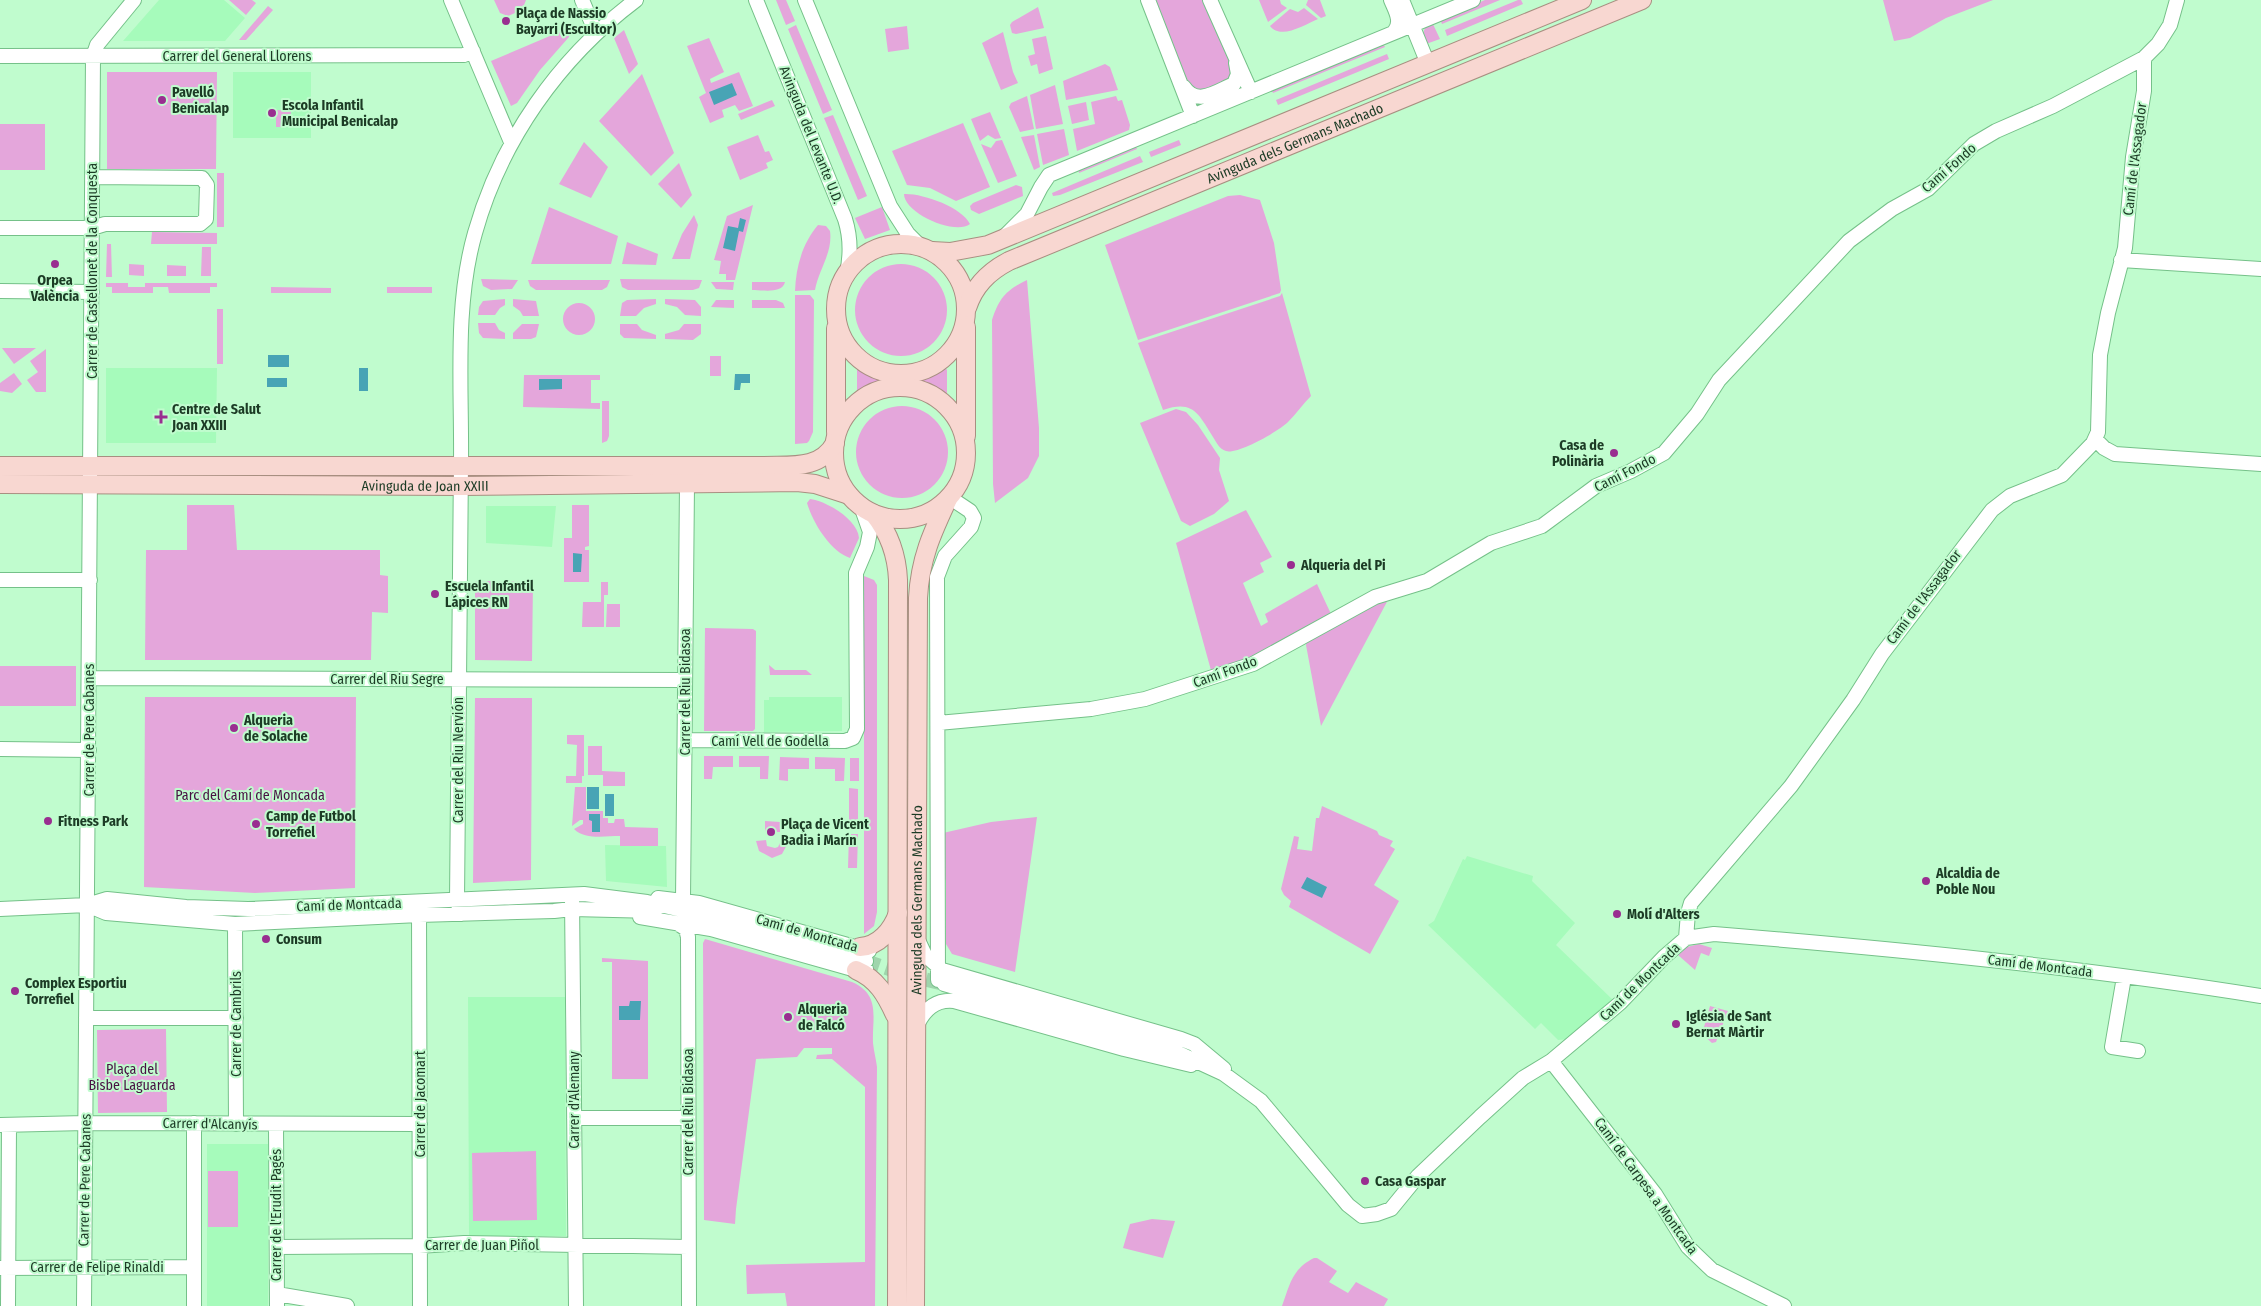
<svg xmlns="http://www.w3.org/2000/svg" width="2261" height="1306" viewBox="0 0 2261 1306" font-family="'Fira Sans Condensed',sans-serif">
<style>
.built{fill:#a6fbbb}
.green{fill:#e4a6db}
.water{fill:#48a4b5}
.lines{fill:none;stroke-linecap:round;stroke-linejoin:round}
.minor-tunnel{stroke:#9fd5ac;stroke-width:14;stroke-dasharray:14 7;stroke-linecap:butt}
.minor-casing{stroke:#75c189;stroke-width:16}
.major-casing{stroke:#a88f81;stroke-width:20}
.minor{stroke:#fff;stroke-width:14}
.major{stroke:#f8d7d1;stroke-width:18}
.poi-dot{fill:#992e90;stroke:#c0fcce;stroke-width:2}
.labels{text-anchor:middle;dominant-baseline:central;stroke-width:4;stroke-linejoin:round;paint-order:stroke}
.poi-label{font-size:14px;font-weight:bold;fill:#1c3b25;stroke:#c0fcce;text-anchor:start}
.street-label{font-size:14px;fill:#1c3b25;stroke:#c0fcce}
.park-label{font-size:14px;fill:#481043;stroke:#c0fcce}
</style>
<rect width="100%" height="100%" fill="#c0fcce"/>
<!-- built -->
<path class="built" d="M159,0H224L245,18L225,41H123Z
M233,72H311V138H233Z
M106,368H217L216,443H106Z
M486,506H556L552,547L486,543Z
M769,697H842V731L764,732V700H769Z
M605,845L666,846L667,887L606,881Z
M1467,856L1533,876L1532,881L1575,923L1556,945L1613,1000L1569,1039L1558,1040L1541,1023L1535,1029L1428,925L1434,921L1463,859L1465,860Z
M468,997H565L566,1236H469Z
M207,1144H268V1306H207Z"/>
<!-- green -->
<path class="green" d="M229,0H252L256,3L246,15Z
M494,0H526L522,10L508,16L500,13Z
M776,0H786L795,21L786,25Z
M1153,0H1206L1234,67L1233,79L1202,92L1189,87Z
M1259,0H1280L1281,4L1287,8L1268,22Z
M1308,0H1320L1326,16L1321,18L1306,5Z
M1485,0H1500L1442,24L1440,19Z
M1518,0H1521L1523,4L1447,36L1445,30Z
M1883,0H1993L1946,18L1910,38L1894,41Z
M268,6L273,10L246,40H239Z
M1038,7L1044,28L1016,34L1012,33L1010,25L1012,22Z
M1304,8L1318,19C1304,25 1281,40 1270,26L1290,9L1298,12Z
M1432,22L1440,39L1426,44C1422,33 1422,29 1432,22Z
M796,25L832,110L823,114L788,29Z
M907,26L909,49L888,52L885,29Z
M564,30L570,32L569,37L540,70L517,103L511,106L491,61Z
M624,30L638,64L629,74L614,38Z
M1003,32L1013,72L1018,83L1001,90L982,43Z
M1046,36L1053,69L1039,74L1037,64L1031,66L1028,56L1035,54L1032,39Z
M709,38L724,72L710,79L711,83L739,72L753,106L739,111L735,105L722,110L724,117L710,123L699,97L706,93L687,46Z
M1382,42L1385,47L1273,93L1271,88Z
M1387,54L1389,59L1278,105L1276,100Z
M1105,64L1110,67L1118,90L1066,100L1063,81Z
M107,72H217L216,169H107Z
M642,74L674,153L651,176L599,121Z
M1055,85L1063,124L1036,129L1030,95Z
M1027,96L1034,129L1020,132L1009,107L1011,103Z
M1116,96L1118,101L1122,100L1130,125L1129,130L1077,151L1073,129L1095,124L1091,102Z
M772,100L775,106L741,120L738,114Z
M1086,102L1089,120L1072,124L1068,106Z
M276,110L291,111L290,127H276Z
M990,112L1001,138L995,139L988,135L980,141L971,119Z
M833,115L867,196L858,200L824,118Z
M963,123L990,187L956,201L930,188L907,185L892,151Z
M0,124H45V170H0Z
M1064,129L1069,155L1043,165L1037,134Z
M758,135L765,152L769,151L773,160L766,163L768,168L740,180L727,147Z
M1034,135L1040,167L1034,170L1021,137Z
M1002,140L1017,176L998,183L981,144L991,148L996,141Z
M1179,140L1181,145L1151,157L1149,152Z
M584,142L608,167L591,198L559,184Z
M1135,144L1137,149L1079,173L1078,167Z
M1140,156L1143,162L1060,195L1053,196L1052,193Z
M679,163L692,195L681,208L658,184Z
M217,173H224V227H217Z
M1016,185L1022,187L1023,196L979,214L971,210L970,206L973,203Z
M904,194C922,193 962,207 970,224C955,236 904,213 904,194Z
M1240,195L1260,200L1274,243L1281,290L1280,293L1138,340L1105,245L1228,196Z
M753,205L735,280H726V274H719L721,261L714,260L727,216Z
M549,207L618,236L611,264H531Z
M882,207L890,230L865,239L855,218Z
M694,215L698,225L690,259H672L682,234Z
M818,225L826,226L830,231C833,252 819,269 815,290L795,291C796,267 802,244 818,225Z
M152,232L217,233V244H151Z
M627,242L658,254L656,265L622,264Z
M107,244H111L112,277H106Z
M202,247H211V276H201Z
M855 310a46 46 0 1 1 92 0a46 46 0 1 1-92 0Z
M129,264L144,265V276L129,275Z
M167,265L186,266V276H167Z
M481,279L518,280L512,289L491,290L483,286Z
M620,279L702,280L699,288L693,290H628L622,287Z
M528,280H610L607,287L602,290H536L530,286Z
M1027,280L1039,428V456L1028,478L995,503L993,484L992,320C999,298 1006,290 1027,280Z
M711,282H734L733,290L716,289Z
M752,282H785C782,294 763,290 752,290Z
M106,283H128V287H145V283H217V287H210V293H169L168,287H153V293H112V287H106Z
M271,287L331,288V293H271Z
M387,287H432V293H387Z
M1282,293L1311,396C1303,404 1296,414 1288,422C1279,431 1237,455 1226,451C1219,449 1217,443 1213,437C1198,413 1193,400 1163,410L1138,343L1280,296Z
M795,295H810L814,300L813,432L809,441L807,443L795,444Z
M505,299V305L500,308L495,315H478L479,307L483,301Z
M513,299L536,301L539,316H523L520,311L513,306Z
M656,299V304L644,308L636,316H620L622,303L627,300Z
M665,299L695,300L701,307V316L685,315L677,307L665,304Z
M716,300H734V308L711,307Z
M752,300H776L783,303L785,308H752Z
M563 319a16 16 0 1 1 32 0a16 16 0 1 1-32 0Z
M217,309H223V364H217Z
M478,323H495L499,330L505,333V339L483,338L479,333Z
M522,324H539L536,337L531,339H513V333Z
M620,324H637L642,330L656,335V339L624,338L620,334Z
M684,324H701V334L693,340L665,339V334L679,330Z
M2,348H36L14,364Z
M46,349V392H36L27,380L38,372L30,361Z
M710,356H721V376H710Z
M860,366C882,375 899,384 924,376C931,373 938,367 945,367L947,370V393L943,395C921,385 903,378 879,386C872,388 867,392 861,395L857,391V368Z
M14,373L22,384L12,393L0,391V383Z
M524,375H600V380H591V403H600V409L523,407Z
M602,401H609V436L607,441L602,443Z
M856 452a46 46 0 1 1 92 0a46 46 0 1 1-92 0Z
M1176,409L1186,412L1198,425L1220,458L1219,470L1229,501L1214,514L1190,526L1181,521L1140,423Z
M810,499C827,501 858,520 859,538L850,558C830,551 813,523 807,503Z
M187,505H234L237,550H380V575L388,576V613L372,612L371,660H145L146,550H187Z
M572,505H589V546L585,547V550H589V582H564V538H572Z
M1246,510L1272,557L1260,563L1264,572L1243,583L1261,626L1268,622L1265,614L1317,584L1331,614L1254,659L1212,674L1176,543Z
M864,576L874,580L877,585V912L874,926L864,934Z
M475,581H533L532,661L475,660Z
M601,582H608V595H604V627H582L583,602H601Z
M1389,598L1321,726L1306,645L1307,641L1377,600Z
M607,604H620V627H606Z
M705,628L753,629L756,631L755,729L753,731H704Z
M769,665L775,670H806L812,675H770Z
M0,666H76V706H0Z
M145,697H356L355,888L255,893L144,887Z
M475,698H532L531,880L473,883Z
M567,735H584V776H582V783H566V776H576L577,745L567,744Z
M588,746H602V771L625,772V786H603V775H588Z
M704,756H733V767H713L712,779H704Z
M739,756H769L768,779H760V767H739Z
M780,757L809,758V769H788V781L779,780Z
M815,757L845,758L844,781H835V769H815Z
M850,758H859V781H850Z
M575,787H586V811H603V818H608V823H614L615,819H624L625,827L658,828V846H620V836C605,836 585,840 574,829L583,824V820H580L572,826Z
M849,788L858,789V823H849Z
M1322,806L1377,831L1379,835L1393,841L1390,846L1395,849L1374,885L1399,901L1370,954L1289,907L1291,901L1284,895L1281,889L1294,836L1299,837L1297,849L1312,851L1316,818H1319Z
M1037,817L1015,972L952,954L946,944V881L942,871L943,833L991,822Z
M765,821L780,822V832H765Z
M849,834H858L857,868H848Z
M766,840L767,846L775,848L778,847L781,841H789L782,854L772,858L759,851L756,841Z
M705,939L852,982C881,995 872,1017 873,1043C874,1052 876,1059 877,1067L875,1306H787L785,1293L747,1294L746,1265L865,1262V1087L832,1059H816L817,1055L832,1054V1048H804L797,1057L756,1059L736,1209L735,1224L704,1220L703,943Z
M1699,944L1712,948L1709,956L1701,953L1695,970L1678,955L1687,947Z
M602,958L648,961V1079H612V962H602Z
M1710,1006L1728,1011L1716,1042L1712,1043L1702,1034Z
M166,1029L167,1112L98,1113L97,1030Z
M536,1151L537,1220L473,1221L472,1153Z
M208,1171H238V1227H208Z
M1152,1219L1175,1221L1163,1258L1123,1248L1130,1224Z
M1314,1258H1317L1337,1271L1329,1282L1348,1293L1356,1282L1388,1299L1384,1306H1282C1290,1284 1292,1269 1314,1258Z"/>
<!-- water -->
<path class="water" d="M732,83L737,95L714,105L709,92Z
M740,218L746,220L743,232L739,231L735,251L723,248L728,226L738,228Z
M268,355H289V367H268Z
M359,368H368V391H359Z
M735,374H750V383H741L740,390H734Z
M267,378H287V387H267Z
M539,379H562V389L539,390Z
M573,553L582,554L581,572H573Z
M587,787H599V809H587Z
M605,794H614V816H605Z
M589,814H600V832H592V821L589,820Z
M1307,877L1327,887L1322,898L1301,888Z
M630,1001H641L640,1020H619V1006H629Z"/>
<g class="lines">
<!-- minor-tunnel -->
<path class="minor-tunnel" d="M866,961L907,975L944,984"/>
<!-- minor casing -->
<g class="minor-casing">
<path id="minor" d="M451,0L511,142
M582,0L596,33
M756,0L845,219C851,238 851,254 847,273
M805,0L890,206L908,234L921,247
M1148,0L1193,116
M1210,0L1251,92
M1391,0C1395,10 1403,22 1394,32
M1402,0L1428,64
M0,56L464,55L473,51
M1184,87C1197,107 1217,91 1234,84L1238,74L1236,63
M0,228H92L105,224H200L206,219L207,185L202,178L93,177
M1005,236L1027,214L1041,187L1049,175L1473,0
M2121,260L2261,269
M0,291L92,292
M2095,439L2104,448L2115,454L2261,464
M0,580H90
M89,678L685,680
M938,723L1091,709L1145,699L1253,664L1375,597L1427,581L1491,543L1542,526L1596,486L1631,471L1664,453L1697,414L1719,380L1849,241L1892,209L1928,189L1974,144L1996,131L2053,106L2144,58L2158,44L2170,25L2177,0
M685,740L845,741L853,738L857,729L856,573L867,547L870,532L861,506
M0,749L89,750
M658,898L699,903L869,951
M572,899L576,1306
M683,900L687,485
M87,905L106,913L235,924L419,915L554,911L572,909L655,911
M419,906L420,1306
M0,909L87,905L107,899L186,907L248,909L584,894L647,902L708,916L866,961
M461,914L457,901C458,755 459,609 461,463C462,388 454,306 475,233C501,140 559,58 636,0
M640,917L711,929L856,970L866,969
M677,923L686,929L688,937L689,1306
M235,924L236,1124
M917,938L925,955L942,970L1181,1039L1194,1044L1224,1069
M1686,938L1688,913L1691,903L1791,786L1853,700L1882,654L1992,510L2010,496L2062,475L2093,443L2098,432L2100,355L2108,313L2125,248L2133,157L2144,91V58
M2124,977L2112,1047L2138,1051
M938,980L937,577L945,556L971,527L974,518L970,511L949,497
M944,984L1172,1050L1224,1074L1261,1101L1348,1205L1362,1216L1377,1214L1391,1209L1418,1176L1480,1117L1523,1078L1551,1061L1620,1003L1664,957L1686,938L1714,934C1897,949 2080,967 2261,996
M86,1018H236
M916,1027C924,1010 935,999 954,1001L1124,1049L1191,1065
M1551,1061L1655,1194L1688,1247L1712,1270L1784,1306
M574,1118H687
M0,1125L85,1123L420,1124
M276,1125L277,1306
M277,1247L419,1246L464,1243L688,1247
M0,1268L194,1267
M277,1294L347,1306
M8,1306L9,1125
M84,1306L93,57L97,45L134,0
M194,1306V1123"/>
</g>
<!-- major casing -->
<g class="major-casing">
<g id="major">
<circle cx="901" cy="309" r="65"/>
<path d="M932,251L950,252L988,245L1582,0"/>
<path id="s1" d="M967,308C974,286 988,272 1009,261L1642,0"/>
<circle cx="900" cy="453" r="66"/>
<path d="M836,432V328"/>
<path d="M966,436V327"/>
<path d="M0,466H764C791,465 820,470 835,443"/>
<path id="s2" d="M0,484L461,486L797,482L815,484L849,495"/>
<path d="M874,514C889,533 897,556 898,580L897,1306"/>
<path d="M860,947C879,946 892,930 898,913"/>
<path d="M856,970C877,979 886,995 895,1015"/>
<path id="s3" d="M915,1306L918,598C920,559 932,533 948,499"/>
</g>
</g>
<!-- minor -->
<use href="#minor" class="minor"/>
<!-- major -->
<use href="#major" class="major"/>
</g>
<!-- markers -->
<g class="poi-dot">
<circle cx="506" cy="21" r="5"/>
<circle cx="162" cy="100" r="5"/>
<circle cx="272" cy="113" r="5"/>
<circle cx="55" cy="264" r="5"/>
<path d="M158.5 409.5h5v5h5v5h-5v5h-5v-5h-5v-5h5z"/>
<circle cx="1614" cy="453" r="5"/>
<circle cx="1291" cy="565" r="5"/>
<circle cx="435" cy="594" r="5"/>
<circle cx="234" cy="728" r="5"/>
<circle cx="48" cy="821" r="5"/>
<circle cx="256" cy="824" r="5"/>
<circle cx="771" cy="832" r="5"/>
<circle cx="1926" cy="881" r="5"/>
<circle cx="1617" cy="914" r="5"/>
<circle cx="266" cy="939" r="5"/>
<circle cx="15" cy="991" r="5"/>
<circle cx="788" cy="1017" r="5"/>
<circle cx="1676" cy="1024" r="5"/>
<circle cx="1365" cy="1181" r="5"/>
</g>
<g class="labels">
<!-- poi labels -->
<g class="poi-label">
<text x="516" y="13">Plaça de Nassio<tspan x="516" dy="16">Bayarri (Escultor)</tspan></text>
<text x="172" y="92">Pavelló<tspan x="172" dy="16">Benicalap</tspan></text>
<text x="282" y="105">Escola Infantil<tspan x="282" dy="16">Municipal Benicalap</tspan></text>
<text x="55" y="280" text-anchor="middle">Orpea<tspan x="55" dy="16">València</tspan></text>
<text x="172" y="409">Centre de Salut<tspan x="172" dy="16">Joan XXIII</tspan></text>
<text x="1604" y="445" text-anchor="end">Casa de<tspan x="1604" dy="16">Polinària</tspan></text>
<text x="1301" y="565">Alqueria del Pi</text>
<text x="445" y="586">Escuela Infantil<tspan x="445" dy="16">Lápices RN</tspan></text>
<text x="244" y="720">Alqueria<tspan x="244" dy="16">de Solache</tspan></text>
<text x="266" y="816">Camp de Futbol<tspan x="266" dy="16">Torrefiel</tspan></text>
<text x="58" y="821">Fitness Park</text>
<text x="781" y="824">Plaça de Vicent<tspan x="781" dy="16">Badia i Marín</tspan></text>
<text x="1936" y="873">Alcaldia de<tspan x="1936" dy="16">Poble Nou</tspan></text>
<text x="1627" y="914">Molí d'Alters</text>
<text x="276" y="939">Consum</text>
<text x="25" y="983">Complex Esportiu<tspan x="25" dy="16">Torrefiel</tspan></text>
<text x="798" y="1009">Alqueria<tspan x="798" dy="16">de Falcó</tspan></text>
<text x="1686" y="1016">Iglésia de Sant<tspan x="1686" dy="16">Bernat Màrtir</tspan></text>
<text x="1375" y="1181">Casa Gaspar</text>
</g>
<!-- street labels -->
<g class="street-label">
<text x="237" y="56">Carrer del General Llorens</text>
<text transform="translate(811 135) rotate(68)">Avinguda del Levante U.D.</text>
<text stroke="none"><textPath href="#s1" startOffset="374">Avinguda dels Germans Machado</textPath></text>
<text transform="translate(2135 159) rotate(-83)">Camí de l'Assagador</text>
<text transform="translate(1949 168) rotate(-41)">Camí Fondo</text>
<text transform="translate(92 271) rotate(-90)">Carrer de Castellonet de la Conquesta</text>
<text transform="translate(1625 473) rotate(-27)">Camí Fondo</text>
<text stroke="none"><textPath href="#s2" startOffset="425">Avinguda de Joan XXIII</textPath></text>
<text transform="translate(1924 597) rotate(-53)">Camí de l'Assagador</text>
<text transform="translate(1225 672) rotate(-20)">Camí Fondo</text>
<text x="387" y="679">Carrer del Riu Segre</text>
<text transform="translate(685 692) rotate(-90)">Carrer del Riu Bidasoa</text>
<text transform="translate(89 730) rotate(-90)">Carrer de Pere Cabanes</text>
<text x="770" y="741">Camí Vell de Godella</text>
<text transform="translate(458 760) rotate(-90)">Carrer del Riu Nervión</text>
<text stroke="none"><textPath href="#s3" startOffset="406">Avinguda dels Germans Machado</textPath></text>
<text transform="translate(349 905) rotate(-2)">Camí de Montcada</text>
<text transform="translate(807 933) rotate(16)">Camí de Montcada</text>
<text transform="translate(2040 966) rotate(7)">Camí de Montcada</text>
<text transform="translate(1640 982) rotate(-44)">Camí de Montcada</text>
<text transform="translate(236 1024) rotate(-90)">Carrer de Cambrils</text>
<text transform="translate(574 1100) rotate(-90)">Carrer d'Alemany</text>
<text transform="translate(420 1104) rotate(-90)">Carrer de Jacomart</text>
<text transform="translate(688 1112) rotate(-90)">Carrer del Riu Bidasoa</text>
<text transform="translate(210 1124) rotate(1)">Carrer d'Alcanyís</text>
<text transform="translate(85 1180) rotate(-89)">Carrer de Pere Cabanes</text>
<text transform="translate(1646 1186) rotate(54)">Camí de Carpesa a Montcada</text>
<text transform="translate(276 1215) rotate(-90)">Carrer de l'Erudit Pagés</text>
<text x="482" y="1245">Carrer de Juan Piñol</text>
<text x="97" y="1267">Carrer de Felipe Rinaldi</text>
</g>
<!-- park labels -->
<g class="park-label">
<text x="250" y="795">Parc del Camí de Moncada</text>
<text x="132" y="1069">Plaça del<tspan x="132" dy="16">Bisbe Laguarda</tspan></text>
</g>
</g>
</svg>
